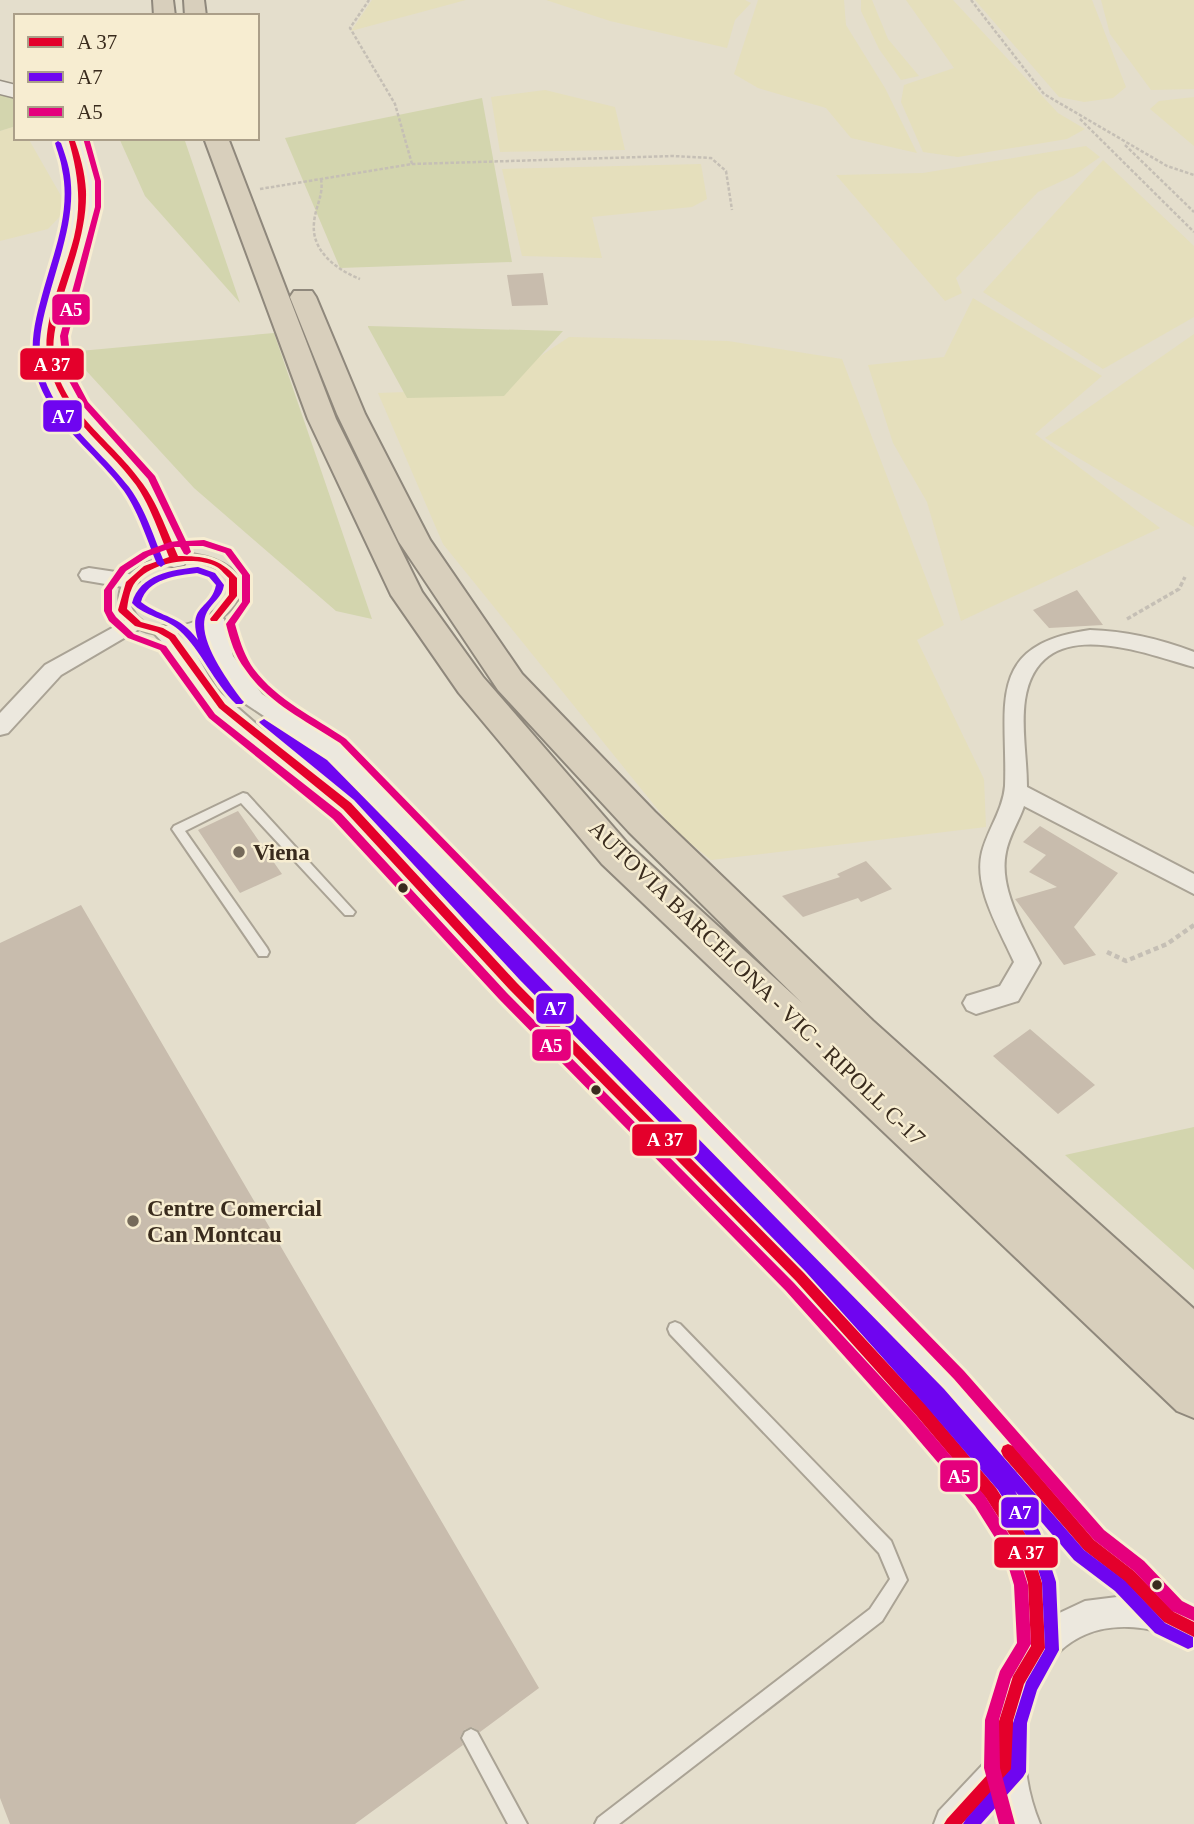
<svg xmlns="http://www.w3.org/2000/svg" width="1194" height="1824" viewBox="0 0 1194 1824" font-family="'Times New Roman',serif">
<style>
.farmland{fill:#e5dfbc}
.green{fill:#d3d5ae}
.building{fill:#c8bcad}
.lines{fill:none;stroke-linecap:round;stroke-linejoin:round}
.lane-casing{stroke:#aaa395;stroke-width:4}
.street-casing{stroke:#aaa395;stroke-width:4}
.secondary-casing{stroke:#999285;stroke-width:3}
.highway-casing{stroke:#8f887c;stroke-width:4}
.path-far2{stroke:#c5bfb5;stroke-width:2.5;stroke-dasharray:3.5 2;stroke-linecap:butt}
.path-far1{stroke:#c5bfb5;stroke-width:3.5;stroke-dasharray:4.5 2.5;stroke-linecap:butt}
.path{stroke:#c5bfb5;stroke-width:4.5;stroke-dasharray:5 3.5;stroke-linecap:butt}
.lane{fill:#ece8de;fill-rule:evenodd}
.street{fill:#ece8de;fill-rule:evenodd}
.secondary{fill:#ece8de;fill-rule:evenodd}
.highway{fill:#d8cfbc;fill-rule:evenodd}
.bus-1-casing{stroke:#f7edd1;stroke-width:6}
.bus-2-casing{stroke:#f7edd1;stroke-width:6}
.bus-3-casing{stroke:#f7edd1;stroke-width:6}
.bus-1{fill:#e4002b;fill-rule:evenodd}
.bus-2{fill:#6f05f0;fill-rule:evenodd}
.bus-3{fill:#e5007d;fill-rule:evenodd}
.poi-dot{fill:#756a5a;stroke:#f7edd1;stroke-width:2.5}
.bus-dot{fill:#392b1d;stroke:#f7edd1;stroke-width:2.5}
.labels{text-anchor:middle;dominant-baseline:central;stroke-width:5;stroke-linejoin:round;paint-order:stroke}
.poi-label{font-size:23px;font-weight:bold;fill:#392b1d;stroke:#f7edd1;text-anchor:start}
.street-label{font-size:23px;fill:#392b1d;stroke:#f7edd1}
.line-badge{stroke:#f7edd1;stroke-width:2.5}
.badge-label{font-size:19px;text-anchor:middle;font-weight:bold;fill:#fff}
</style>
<rect width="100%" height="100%" fill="#e4decc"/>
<!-- farmland -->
<path class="farmland" d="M372,0H466L351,31Z
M546,0H745L751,3L735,20L727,48L610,21Z
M758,0H844L846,25L885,88L917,153L851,138L826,108L758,88L734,74Z
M861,0H872L888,39L919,76L901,80L879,49L861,11Z
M906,0H953L1058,113L1085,129L1067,139L958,157L923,152L901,102L904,85L954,68Z
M975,0H1092L1126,87L1113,98L1084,102L1059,97Z
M1101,0H1194V89L1151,90L1110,34Z
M545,90L615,107L625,150L500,152L491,97Z
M1194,97V146L1150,109L1159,101Z
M16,126V138H28L68,208L48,229L0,241V131Z
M1086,146L1100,157L1073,176L1038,192L956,278L962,293L945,301L836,175L923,173Z
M1103,160L1194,246V317L1103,369L983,292Z
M701,164L707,199L692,207L592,217L602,258L522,256L502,169Z
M973,298L1102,376L1035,434L1160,528L961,621L927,502L893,443L868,365L944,357Z
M1194,334V527L1045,438Z
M569,337L728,341L842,359L944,625L917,640L984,779L986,827L711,860L676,832L443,544L378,393L491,389Z"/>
<!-- green -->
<path class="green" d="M16,86V126L0,131V91Z
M482,98L512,262L340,268L285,138Z
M119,138H184L240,303L145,196Z
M368,327V326L563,331L504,396L407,398Z
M274,333L372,619L336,611L194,488L69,352Z
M1194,1127V1270L1065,1155Z"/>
<!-- building -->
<path class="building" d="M543,273L548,305L512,306L507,275Z
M1077,590L1103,625L1049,628L1033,610Z
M238,811L282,874L240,893L198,830Z
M1040,826L1118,873L1074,927L1096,955L1064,965L1015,899L1057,887L1029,872L1046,855L1023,842Z
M866,861L892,889L861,902L858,898L803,917L782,896L840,877L837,874Z
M81,905L539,1688L480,1732L472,1727L464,1730L460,1737L463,1745L355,1824H10L0,1798V943Z
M1030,1029L1095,1085L1058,1114L993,1056Z"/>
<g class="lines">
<!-- lane casing -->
<g class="lane-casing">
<path id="lane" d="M192,554C216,558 255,571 235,604C226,617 214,623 200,627C184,632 169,637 152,633C123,628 107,596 131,573C147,558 172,557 192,554ZM192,560C271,575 213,632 158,627C132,624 118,592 141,576C156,565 174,563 192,560Z
M243,793L247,794L355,912L353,915H345L241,803L185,831L267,948L269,952L267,956H259L172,829L174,826Z
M675,1322L680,1324L891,1541L907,1580L882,1621L619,1824H595L598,1818L870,1609L890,1579L879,1553L670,1334L668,1329L670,1324Z
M471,1729L477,1732L527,1824H508L462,1738L465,1732Z"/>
</g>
<!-- street casing -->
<g class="street-casing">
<path id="street" d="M89,568L129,574L139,581L129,588L82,580L79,575L82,570Z
M214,612L224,619L233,656L262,694L341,745L960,1374L1100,1534L1141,1564L1181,1605L1194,1612V1647C1184,1643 1175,1636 1165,1633C1037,1597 1000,1728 1040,1824H1004L997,1802L976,1824H934L939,1811L989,1758L991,1716L997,1693L1021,1645L1019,1583L1009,1550L980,1504L910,1421L790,1287L504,993L339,812L318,792L245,740L200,699L176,657L152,631L156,626H170L192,647L216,689L261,728L334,780L355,800L522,979L810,1267L932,1399L1002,1482L1034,1532L1051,1583L1053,1616L1085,1601L1125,1596L1078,1556L938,1396L348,780L325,757L246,704L212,657L204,619Z
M134,616L144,623L141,628L61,675L8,733L0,735V713L45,665Z
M1090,630C1126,631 1160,639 1194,652V667C1140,652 1039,611 1025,700C1021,728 1027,758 1027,787L1194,874V894L1024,806C1019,821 1009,836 1006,852C998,889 1025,931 1040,963L1018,1001L976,1014L967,1010L963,1003L967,996L1000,986L1014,962C1000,930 973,888 982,852C988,829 1003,810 1005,786C1008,706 983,645 1090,630Z"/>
</g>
<!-- secondary casing -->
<g class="secondary-casing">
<path id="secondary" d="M0,81L16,85V98L0,94Z
M60,138H82C109,205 85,239 69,304C65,321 60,339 63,357C73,410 118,436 148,477C166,501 176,530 188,558L184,565L174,567L164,565C148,540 143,511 127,487C94,438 28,402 38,334C52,261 90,214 60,138Z"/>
</g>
<!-- highway casing -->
<g class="highway-casing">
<path id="highway" d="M153,0H173L175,16H154Z
M184,0H204L206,16H185Z
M204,138H228L336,419L422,592L483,677L628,844L802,1003L629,832L498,690L399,542L337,414L290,297L294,291H312L316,297L365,414L430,540L522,674L655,812L873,1021L1194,1309V1418L1177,1411L602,864L459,693L391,595L308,419Z"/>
</g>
<!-- path-far2 -->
<path class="path-far2" d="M971,0L1044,94L1167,166L1194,175
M1080,119L1194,232
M1125,145L1194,212
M412,164L673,156L711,158L726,171L732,210
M321,179C324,195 315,207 314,223C311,251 337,270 360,279
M260,189L412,164L395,104L350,28L369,0"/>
<!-- path-far1 -->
<path class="path-far1" d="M1127,619L1179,589L1185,577"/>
<!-- path -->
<path class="path" d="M1107,952L1126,961L1167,944L1194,925"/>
<!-- lane -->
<use href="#lane" class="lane"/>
<!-- street -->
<use href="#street" class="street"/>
<!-- secondary -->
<use href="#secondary" class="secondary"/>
<!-- highway -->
<use href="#highway" class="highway"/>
<!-- bus-1 casing -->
<g class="bus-1-casing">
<path id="bus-1" d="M68,138H74C80,155 85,172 86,191C87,225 75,258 65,290C59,312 51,336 54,358C61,411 115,443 143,484C159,506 167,532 178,556C203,556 220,558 237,578V596L217,621H211L210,619L229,595V578C225,575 221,569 217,567C194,554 143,563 132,588C129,594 128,602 127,609L141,622L163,628L175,635L225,704L351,803L517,983L804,1273L926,1405L996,1488L1028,1538L1042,1583L1045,1648L1024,1684L1013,1721L1014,1766L1011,1771L962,1824H944L947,1819L998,1763L999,1721L1013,1676L1031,1646L1028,1583L1017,1546L986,1498L916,1415L796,1281L509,989L343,809L219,708L169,639L157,632L135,626L119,612L118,610L126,582L144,566L169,557C159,533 151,507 136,485C106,444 58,414 48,361C40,325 65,273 74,237C82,203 78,172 68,138Z
M1008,1444L1013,1446L1094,1540L1134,1571L1174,1612L1194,1622V1637L1164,1622L1124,1581L1084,1550L1003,1456L1001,1451L1003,1446Z"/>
</g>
<!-- bus-2 casing -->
<g class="bus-2-casing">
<path id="bus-2" d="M58,141L61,143C64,151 67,160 69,169C77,210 62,250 51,289C45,311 38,334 40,357C45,412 98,446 129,487C146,510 154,538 165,564L161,567L157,564C147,540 139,513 124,491C93,448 37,414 33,356C31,333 38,310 44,288C55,249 71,210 62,169C61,160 57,151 55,143Z
M198,567L215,573L224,585C222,598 213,601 207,612C194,636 228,681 242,700L244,702L242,704H236C213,682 202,651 179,630C165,617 145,617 132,603C140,574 172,570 198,567ZM197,573L209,577L216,585C211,610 187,604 198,640C178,614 164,619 141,602C147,579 177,575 197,573Z
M264,719L327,760L944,1389L1084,1550L1125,1581L1165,1623L1193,1637V1647L1188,1649L1155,1633L1115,1591L1074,1560L1015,1491L1040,1532L1056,1582L1059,1650L1037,1690L1027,1723L1026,1772L1023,1777L981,1824H963L966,1819L1011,1769L1013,1723L1026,1682L1045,1649L1042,1582L1029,1540L998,1490L926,1406L806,1272L519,979L354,800L261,724L259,722Z"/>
</g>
<!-- bus-3 casing -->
<g class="bus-3-casing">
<path id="bus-3" d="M83,138H89L101,181V207L68,336L72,372L88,402L155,476L186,541L204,540L231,549L250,575V602L235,624C239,638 243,652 251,665C273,698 314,717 346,739L964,1371L1104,1530L1144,1561L1182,1601L1194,1607V1621L1172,1611L1134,1571L1094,1540L954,1379L340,743C307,721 268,703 245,669C235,656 230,640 226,624L242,602V575L225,553L203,546H189L191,552L187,555L184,554L180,547H174L149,556L126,571L112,590V611L116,617L134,634L166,646L215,714L341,813L507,993L794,1283L915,1414L985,1496L1015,1544L1028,1585L1031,1644L1011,1679L999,1720L1000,1768L1015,1824H999L984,1768L985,1720L1000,1671L1017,1643L1014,1585L1004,1552L975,1506L905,1424L786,1291L499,999L333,819L209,718L160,650L128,638L109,621L104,611V590L120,567L143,552L170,542L178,541L148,479L82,405L64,372L60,336L95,207V181Z"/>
</g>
<!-- bus-1 -->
<use href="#bus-1" class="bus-1"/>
<!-- bus-2 -->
<use href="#bus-2" class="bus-2"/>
<!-- bus-3 -->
<use href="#bus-3" class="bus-3"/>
</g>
<!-- markers -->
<g class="poi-dot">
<circle cx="239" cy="852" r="7"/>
<circle cx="133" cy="1221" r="7"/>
</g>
<g class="bus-dot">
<circle cx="403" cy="888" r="6"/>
<circle cx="596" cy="1090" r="6"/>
<circle cx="1157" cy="1585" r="6"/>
</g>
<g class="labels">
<!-- poi labels -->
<g class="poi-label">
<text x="253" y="852">Viena</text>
<text x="147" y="1208">Centre Comercial<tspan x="147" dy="26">Can Montcau</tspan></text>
</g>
<!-- street labels -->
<g class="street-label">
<text transform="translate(757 983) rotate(44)">AUTOVIA BARCELONA - VIC - RIPOLL C-17</text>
</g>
</g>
<g class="line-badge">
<rect x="51" y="293" width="40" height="33" rx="7" fill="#e5007d"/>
<rect x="19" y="347" width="66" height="34" rx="7" fill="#e4002b"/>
<rect x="42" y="399" width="41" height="34" rx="7" fill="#6f05f0"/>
<rect x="535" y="992" width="40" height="33" rx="7" fill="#6f05f0"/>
<rect x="531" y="1028" width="41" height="34" rx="7" fill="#e5007d"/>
<rect x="631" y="1123" width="67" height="34" rx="7" fill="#e4002b"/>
<rect x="939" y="1459" width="40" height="34" rx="7" fill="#e5007d"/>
<rect x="1000" y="1496" width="40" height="33" rx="7" fill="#6f05f0"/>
<rect x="993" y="1536" width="66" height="33" rx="7" fill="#e4002b"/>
</g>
<g class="badge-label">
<text x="71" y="316">A5</text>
<text x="52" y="371">A 37</text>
<text x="63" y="423">A7</text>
<text x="555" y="1015">A7</text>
<text x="551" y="1052">A5</text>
<text x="665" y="1146">A 37</text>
<text x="959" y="1483">A5</text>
<text x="1020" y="1519">A7</text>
<text x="1026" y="1559">A 37</text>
</g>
<!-- legend -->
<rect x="14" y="14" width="245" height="126" fill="#f7edd1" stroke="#ab9f89" stroke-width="2"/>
<rect x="28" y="37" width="35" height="10" fill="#e4002b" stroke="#ab9f89" stroke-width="2"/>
<text x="77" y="49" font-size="21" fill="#392b1d">A 37</text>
<rect x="28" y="72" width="35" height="10" fill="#6f05f0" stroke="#ab9f89" stroke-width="2"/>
<text x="77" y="84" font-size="21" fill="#392b1d">A7</text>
<rect x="28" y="107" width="35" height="10" fill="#e5007d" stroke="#ab9f89" stroke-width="2"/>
<text x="77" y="119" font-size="21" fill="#392b1d">A5</text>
</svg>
